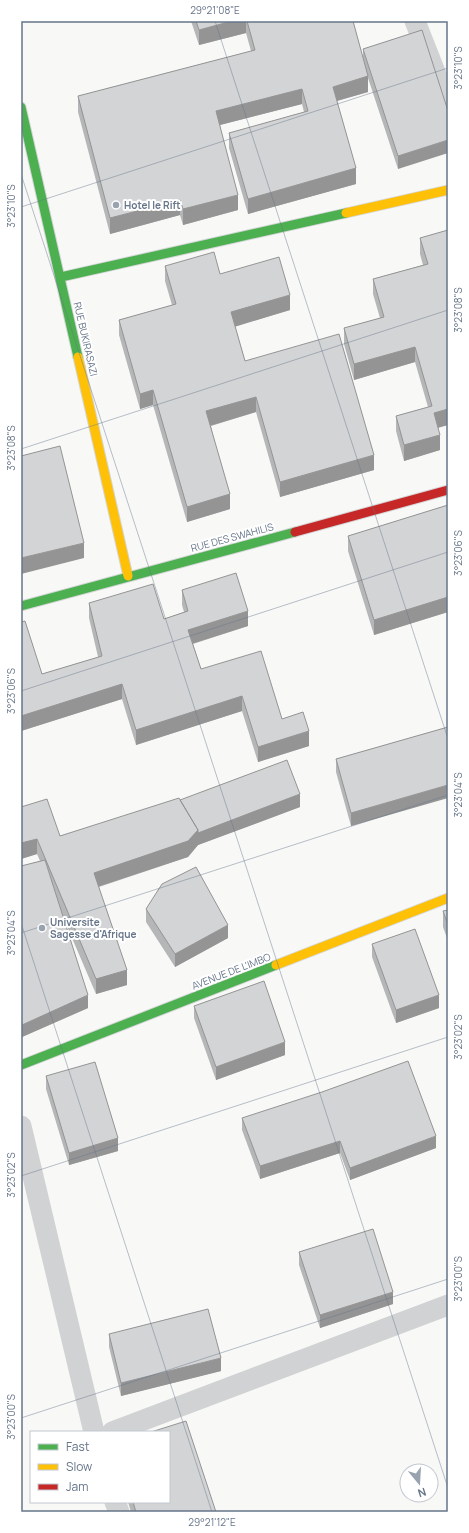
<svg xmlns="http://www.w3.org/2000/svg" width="469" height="1533" viewBox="0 0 469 1533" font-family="Manrope,sans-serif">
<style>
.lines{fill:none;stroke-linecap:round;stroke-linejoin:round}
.fast-casing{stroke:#d4d6d7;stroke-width:11}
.slow-casing{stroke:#d4d6d7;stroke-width:11}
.jam-casing{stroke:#d4d6d7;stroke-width:11}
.street{stroke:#d1d2d3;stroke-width:21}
.fast{stroke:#4caf50;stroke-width:9}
.slow{stroke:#ffc107;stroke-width:9}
.jam{stroke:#c62828;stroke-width:9}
.wall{fill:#b5b6b7}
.shaded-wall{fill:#949495}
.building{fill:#d3d4d5;stroke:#949495}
.ticks{fill:none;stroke:#667589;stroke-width:1;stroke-opacity:0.45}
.poi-dot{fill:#99a3b0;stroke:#fff;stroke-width:1.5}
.labels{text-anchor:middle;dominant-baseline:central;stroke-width:4;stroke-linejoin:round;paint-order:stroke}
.poi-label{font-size:10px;font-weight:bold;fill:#667589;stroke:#fff;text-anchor:start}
.street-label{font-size:10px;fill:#667589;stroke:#fff}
.neatline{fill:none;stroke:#667589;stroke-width:1.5}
.ticks-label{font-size:10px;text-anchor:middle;fill:#667589}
</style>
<rect width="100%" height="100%" fill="#f8f8f7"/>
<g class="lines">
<!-- fast casing -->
<g class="fast-casing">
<path id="fast" d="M21,107L78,357
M61,277L346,213
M21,606L295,532
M21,1065L276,965"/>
</g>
<!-- slow casing -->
<g class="slow-casing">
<path id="slow" d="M346,213L448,190
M78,357L128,576
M276,965L448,898"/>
</g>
<!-- jam casing -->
<g class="jam-casing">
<path id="jam" d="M295,532L448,490"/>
</g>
<!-- street -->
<path class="street" d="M415,21L448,105
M21,1126L94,1432
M112,1432L448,1305
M115,1502L119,1512"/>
<!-- fast -->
<use href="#fast" class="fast"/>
<!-- slow -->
<use href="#slow" class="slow"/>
<!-- jam -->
<use href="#jam" class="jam"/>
</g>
<!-- wall -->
<path class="wall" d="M191,21H353L363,58V49L422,30L398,169L368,78V92L337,101L356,184L248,214L229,148V133L304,112L302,104L220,125L238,210L183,225L180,215L110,234L78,112V96L251,51L246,33L199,45Z
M448,230V425L438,427L440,450L404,461L396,431V416L428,407L415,362L354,380L344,344V328L380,318L373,294V279L423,265L420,254V238Z
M165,266L220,274L290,310L235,326L245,361L374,470L280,497L256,412L211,426L230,509L187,522L153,405L140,409L119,335V320L172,305L165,281Z
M448,505V612L374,635L348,551V536Z
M182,590L248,626L193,644L201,669L282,719L309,746L258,762L242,711L136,745L122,699L21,731V622L42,674L98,657L89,618V603L164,619L184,612L182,605Z
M448,727L351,826L336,772V759Z
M180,800L300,807L198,845L188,857L99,887L127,985L96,994L60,910L88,1008L22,1037L21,1034V866L40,861L37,854L21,859V807L60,836Z
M146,909L228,938L175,967L146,922Z
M448,910V941L443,927V911Z
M372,944L439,1008L396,1023L372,957Z
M194,1006L285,1055L216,1080L194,1018Z
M46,1076L118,1151L69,1165L46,1089Z
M242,1118L436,1148L350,1180L340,1153L260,1179L242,1130Z
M299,1252L393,1304L320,1328L299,1265Z
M109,1334L221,1371L121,1396L109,1347Z
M128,1502H169L216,1512H131Z"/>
<!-- shaded-wall -->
<path class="shaded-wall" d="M232,21H246V33L199,45V30Z
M368,76V92L333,102V87Z
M302,89V104L216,126V111Z
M448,140V153L398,169V156Z
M356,168V184L248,214V199Z
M238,195V210L183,225V209Z
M180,200V215L110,234V218Z
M290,295V310L231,328V312Z
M415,347V362L354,380V364Z
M153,390V405L140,409V394Z
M256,397V412L206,427V411Z
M448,409V425L434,429V413Z
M440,435V450L404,461V445Z
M374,455V470L280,497V482Z
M230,494V509L187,522V507Z
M84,543V558L21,574V558Z
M448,597V612L374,635V620Z
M248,611V626L188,645V630Z
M122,684V699L21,731V716Z
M242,696V711L136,745V730Z
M309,731V746L258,762V747Z
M448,785V798L351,826V813Z
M300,794V807L198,845L188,857L94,888V873L198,830Z
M37,839V854L21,859V843Z
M228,925V938L175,967V954Z
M127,970V985L96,994V979Z
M88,995V1008L22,1037V1025Z
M439,995V1008L396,1023V1010Z
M285,1042V1055L216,1080V1067Z
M436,1136V1148L350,1180V1168Z
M118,1138V1151L69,1165V1153Z
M340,1141V1153L260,1179V1166Z
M393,1292V1304L320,1328V1315Z
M221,1358V1371L121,1396V1383Z"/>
<!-- building -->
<path class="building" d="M196,21H232L199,30Z
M247,21H353L368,76L333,87L356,168L248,199L229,133L308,111L302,89L216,111L238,195L183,209L180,200L110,218L78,96L255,50Z
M422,30L448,111V140L398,156L363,49Z
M448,230V409L434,413L440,435L404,445L396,416L432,406L415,347L354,364L344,328L384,317L373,279L428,264L420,238Z
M214,252L220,274L279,257L290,295L231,312L245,361L339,334L374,455L280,482L256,397L206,411L230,494L187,507L153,390L140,394L119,320L176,304L165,266Z
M60,446L84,543L21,558V456Z
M448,505V597L374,620L348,536Z
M236,573L248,611L188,630L201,669L261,651L282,719L303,712L309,731L258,747L242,696L136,730L122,684L21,716V622L25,621L42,674L102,656L89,603L153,584L164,619L188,611L182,590Z
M448,727V785L351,813L336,759Z
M287,760L300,794L198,833V830L180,800Z
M179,798L198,830L188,841L94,873L127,970L96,979L37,839L21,843V807L47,799L60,836Z
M45,860L88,995L22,1025L21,1021V866Z
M196,867L228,925L175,954L146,909L162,884Z
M448,910V925L443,911Z
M415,929L439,995L396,1010L372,944Z
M264,981L285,1042L216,1067L194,1006Z
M408,1061L436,1136L350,1168L340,1141L260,1166L242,1118L322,1092Z
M95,1062L118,1138L69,1153L46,1076Z
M373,1229L393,1292L320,1315L299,1252Z
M208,1309L221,1358L121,1383L109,1334Z
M186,1421L216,1512H136L133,1502H169V1432H151Z"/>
<!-- ticks -->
<path class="ticks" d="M215,21L448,739M21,174L448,1488M21,207L448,68M21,449L448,310M21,691L448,552M21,923L212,1512M21,933L448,795M21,1176L448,1037M21,1418L448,1279"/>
<!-- markers -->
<g class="poi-dot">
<circle cx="116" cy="205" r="4"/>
<circle cx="42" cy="928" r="4"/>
</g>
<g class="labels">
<!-- poi labels -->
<g class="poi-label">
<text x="124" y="205">Hotel le Rift</text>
<text x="50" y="922">Universite<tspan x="50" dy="12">Sagesse d'Afrique</tspan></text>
</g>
<!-- street labels -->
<g class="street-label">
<text transform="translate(86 339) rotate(77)">RUE BUKIRASAZI</text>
<text transform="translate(232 537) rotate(-15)">RUE DES SWAHILIS</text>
<text transform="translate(231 971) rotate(-21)">AVENUE DE L'IMBO</text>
</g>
</g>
<!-- border -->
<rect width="469" height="1533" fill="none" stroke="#ffffff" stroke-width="44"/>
<!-- legend -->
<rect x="30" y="1431" width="140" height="72" fill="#ffffff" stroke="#c2c8d0"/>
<rect x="38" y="1444" width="20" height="6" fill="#4caf50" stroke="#c2c8d0"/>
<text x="66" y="1451" font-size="12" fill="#667589">Fast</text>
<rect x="38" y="1464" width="20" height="6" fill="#ffc107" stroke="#c2c8d0"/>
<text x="66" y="1471" font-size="12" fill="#667589">Slow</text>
<rect x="38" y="1484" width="20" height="6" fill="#c62828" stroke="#c2c8d0"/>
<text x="66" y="1491" font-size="12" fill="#667589">Jam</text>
<!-- north arrow -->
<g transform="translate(419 1483) rotate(162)"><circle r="19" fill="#ffffff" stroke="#c2c8d0"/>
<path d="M0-3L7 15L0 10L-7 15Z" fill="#99a3b0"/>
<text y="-6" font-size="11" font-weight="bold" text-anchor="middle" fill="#667589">N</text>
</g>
<rect x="22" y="22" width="425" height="1489" class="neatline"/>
<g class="ticks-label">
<text x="215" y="14">29°21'08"E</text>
<text transform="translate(458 68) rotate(-90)" y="4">3°23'10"S</text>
<text transform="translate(11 206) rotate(-90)" y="4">3°23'10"S</text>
<text transform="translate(458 310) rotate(-90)" y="4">3°23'08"S</text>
<text transform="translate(11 448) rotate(-90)" y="4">3°23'08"S</text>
<text transform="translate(458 553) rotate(-90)" y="4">3°23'06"S</text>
<text transform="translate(11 691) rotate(-90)" y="4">3°23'06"S</text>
<text transform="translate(458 795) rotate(-90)" y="4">3°23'04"S</text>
<text transform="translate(11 933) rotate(-90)" y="4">3°23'04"S</text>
<text transform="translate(458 1037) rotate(-90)" y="4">3°23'02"S</text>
<text transform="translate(11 1175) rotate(-90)" y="4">3°23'02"S</text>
<text transform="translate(458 1279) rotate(-90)" y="4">3°23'00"S</text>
<text transform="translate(11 1417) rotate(-90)" y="4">3°23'00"S</text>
<text x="212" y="1526">29°21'12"E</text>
</g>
</svg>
